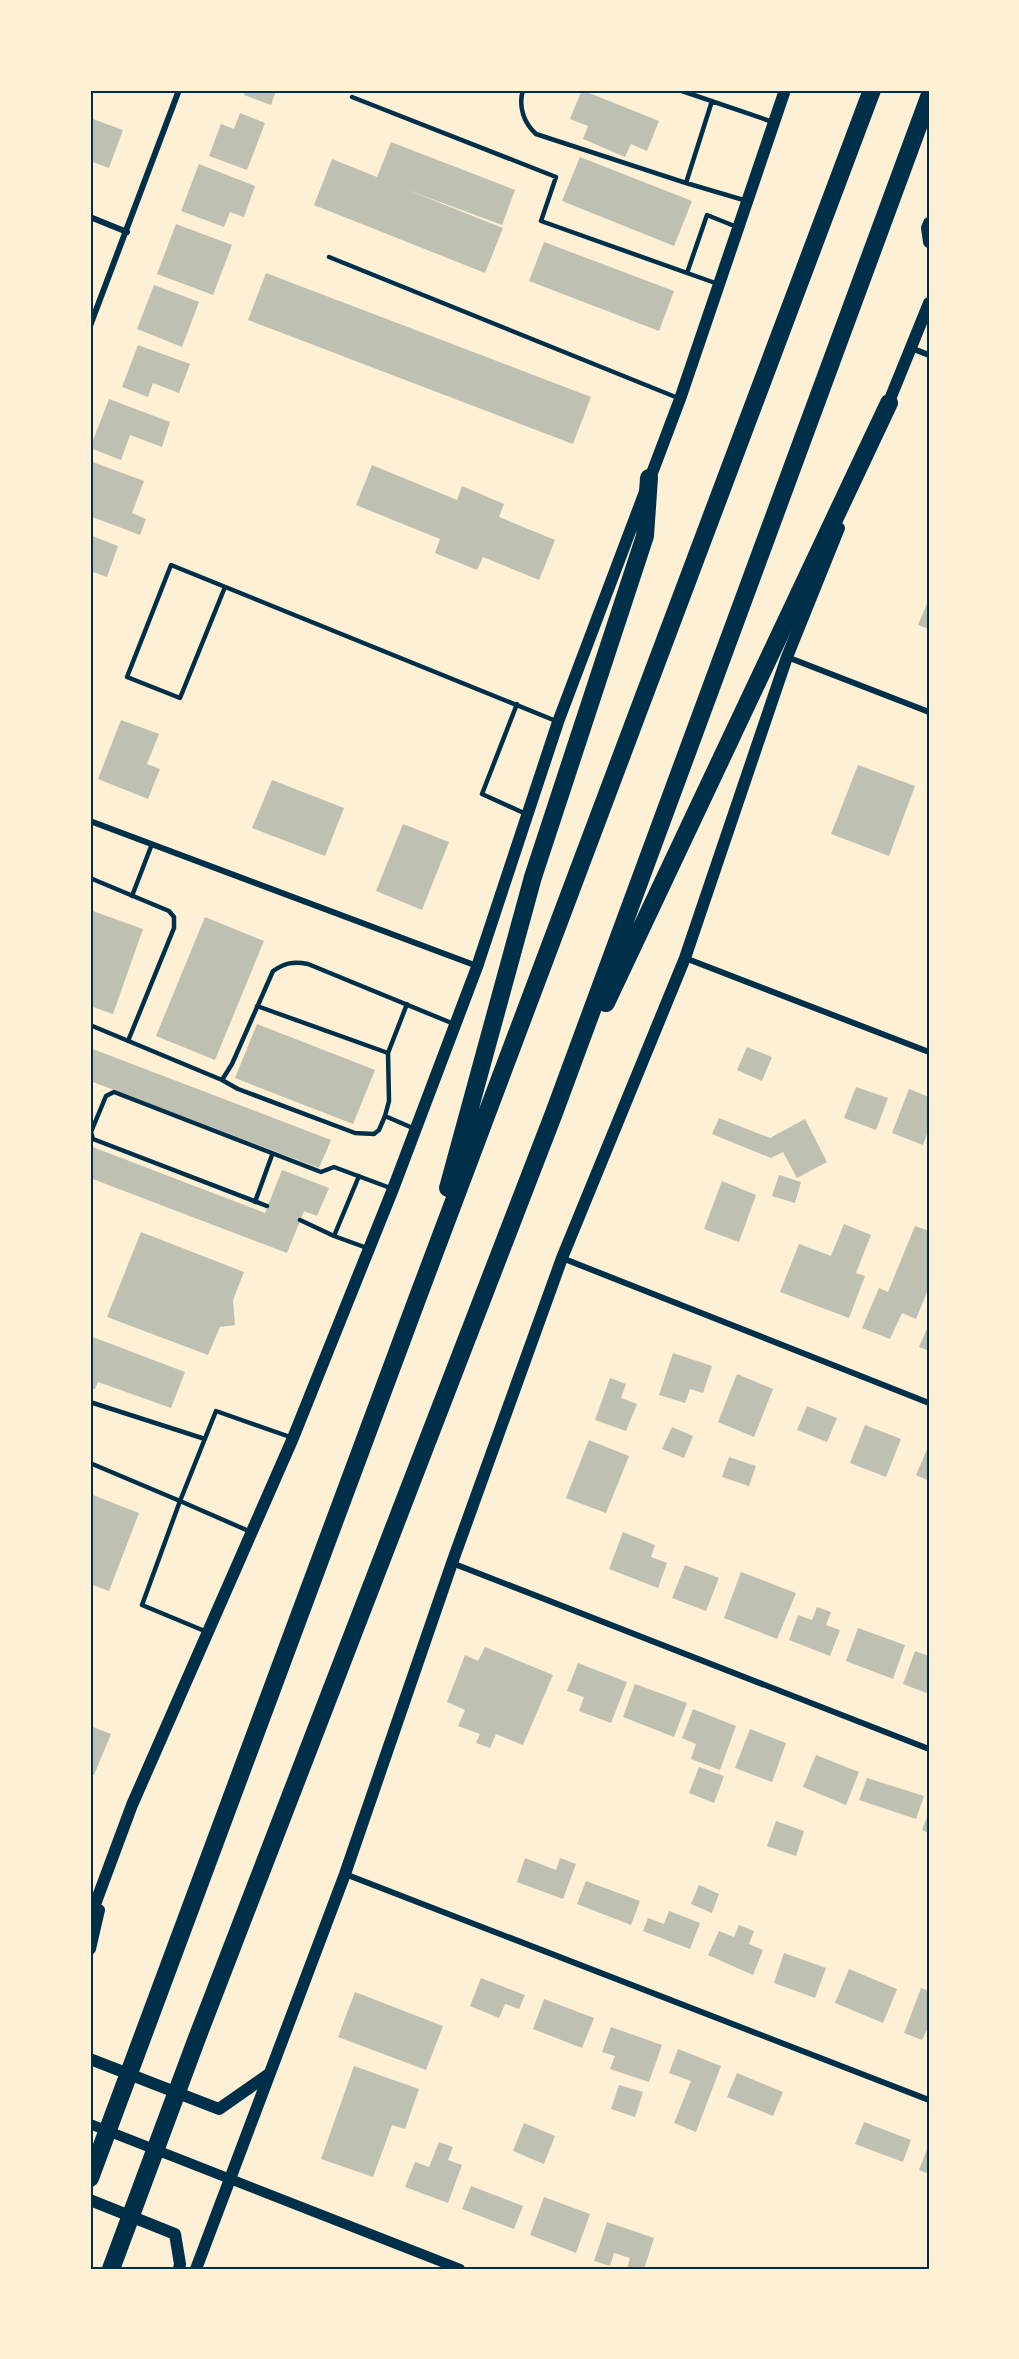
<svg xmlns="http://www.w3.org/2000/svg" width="1019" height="2359" viewBox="0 0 1019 2359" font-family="'Libre Baskerville',serif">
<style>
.building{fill:#bec0b2}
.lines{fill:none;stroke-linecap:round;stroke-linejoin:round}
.service{stroke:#003049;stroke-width:4.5}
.minor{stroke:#003049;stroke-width:6}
.tertiary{stroke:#003049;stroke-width:10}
.secondary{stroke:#003049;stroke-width:12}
.motorway{stroke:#003049;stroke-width:18}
.neatline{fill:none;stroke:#003049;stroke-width:2}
</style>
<rect width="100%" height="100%" fill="#fdf0d5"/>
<!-- building -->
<path class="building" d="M246,90H276L271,105L244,95Z
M582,90L659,121L647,151L631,144L625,157L583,139L588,126L570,119Z
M240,113L265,123L247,170L209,156L221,124L234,129Z
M90,118L123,130L109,168L90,161Z
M391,142L515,190L502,225L405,189L503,228L485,273L314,205L332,159L377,177Z
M580,157L692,201L674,246L562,201Z
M199,164L255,186L244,217L230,212L224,227L181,211Z
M176,224L232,245L213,295L157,274Z
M544,242L674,291L659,331L529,281Z
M266,273L591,397L573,444L248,320Z
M154,285L199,302L182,347L137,329Z
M138,345L190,364L179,393L153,383L148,397L122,387Z
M109,399L170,422L162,447L130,435L121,460L90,448Z
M90,461L144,481L132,513L146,519L140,535L90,516Z
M372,465L457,500L462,486L504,504L499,517L555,540L539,580L483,557L477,570L435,553L440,539L356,505Z
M90,535L118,546L107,577L93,572L90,580Z
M929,599V629L918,625Z
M121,720L159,734L147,764L160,769L148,799L98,779Z
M858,765L915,786L889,856L831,834Z
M272,780L344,808L325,856L252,828Z
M403,824L449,842L422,910L376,891Z
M90,910L143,929L113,1014L90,1006Z
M205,917L264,941L215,1060L156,1036Z
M257,1024L375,1070L353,1124L235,1078Z
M747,1047L772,1057L762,1081L737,1070Z
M90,1048L331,1140L319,1168L93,1082L90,1090Z
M856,1087L888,1098L876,1130L844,1118Z
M909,1089L929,1097V1128L923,1145L892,1133Z
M719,1118L770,1138L805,1119L827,1162L797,1178L783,1152L771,1158L712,1134Z
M90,1146L265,1213L282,1170L329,1188L317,1216L304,1211L287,1253L90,1178Z
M779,1175L801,1182L795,1203L772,1196Z
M722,1181L756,1195L739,1242L704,1229Z
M844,1224L871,1235L856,1273L865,1276L849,1318L780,1292L799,1244L831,1256Z
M915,1226L929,1231V1287L916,1319L902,1313L890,1339L862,1328L879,1288L888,1292Z
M141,1232L244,1272L233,1300L235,1325L220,1327L208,1355L107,1317Z
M929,1324V1351L919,1347Z
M90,1336L185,1372L171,1408L98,1382L95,1389L90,1388Z
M673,1353L712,1366L703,1393L690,1389L685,1403L659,1395Z
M737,1374L773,1389L754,1437L718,1422Z
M610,1378L626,1384L621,1398L637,1404L626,1431L595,1420Z
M807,1406L837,1418L827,1442L797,1430Z
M865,1425L901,1439L886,1477L850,1463Z
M672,1427L693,1436L684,1458L662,1449Z
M589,1440L629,1456L606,1513L566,1498Z
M929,1445V1481L916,1475Z
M729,1457L756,1466L749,1486L722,1477Z
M90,1494L139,1513L109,1591L90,1584Z
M623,1532L655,1545L651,1557L667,1563L658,1588L609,1569Z
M685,1565L719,1578L706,1611L672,1598Z
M741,1572L796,1593L777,1639L724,1618Z
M817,1607L831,1612L826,1625L840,1630L830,1656L789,1640L798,1615L812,1620Z
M858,1628L905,1645L893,1679L846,1661Z
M485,1647L553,1675L523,1745L496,1734L490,1748L476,1743L480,1734L458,1726L465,1710L447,1702L465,1655L478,1661Z
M915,1651L929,1656V1694L903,1684Z
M578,1663L627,1682L611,1723L579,1711L584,1697L567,1691Z
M635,1684L687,1703L674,1737L623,1717Z
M693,1709L736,1726L720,1770L691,1759L696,1744L682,1738Z
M90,1726L111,1734L94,1775L90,1773Z
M750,1729L786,1743L772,1782L735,1768Z
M816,1755L859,1772L846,1805L803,1787Z
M699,1767L724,1776L714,1803L689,1793Z
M867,1778L924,1796L916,1819L859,1800Z
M929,1812V1833L922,1830Z
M776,1821L804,1831L796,1856L767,1846Z
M525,1858L556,1870L560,1858L576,1864L563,1899L517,1882Z
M586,1881L640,1901L631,1925L577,1904Z
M699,1885L719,1894L712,1913L691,1904Z
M669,1911L700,1923L690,1949L643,1931L648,1918L664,1924Z
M739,1925L754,1931L749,1944L763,1950L753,1975L708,1955L719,1931L734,1937Z
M784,1953L826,1968L815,1998L774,1983Z
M849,1969L897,1989L883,2023L835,2003Z
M481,1978L525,1995L519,2009L505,2004L499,2018L470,2006Z
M921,1988L929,1991V2025L922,2040L904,2033Z
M355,1992L443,2026L426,2070L338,2037Z
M544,1999L594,2018L582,2048L533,2029Z
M611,2027L662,2045L649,2082L610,2069L615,2056L602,2052Z
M678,2049L721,2066L696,2132L674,2123L691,2081L669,2073Z
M354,2066L419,2089L405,2129L392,2125L373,2177L321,2159Z
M737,2073L783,2092L773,2116L727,2097Z
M619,2085L643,2092L635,2117L611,2109Z
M864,2122L911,2140L903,2162L855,2144Z
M524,2123L555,2136L544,2164L513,2151Z
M439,2142L453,2147L448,2160L462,2165L448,2203L405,2187L415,2162L429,2167Z
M929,2144V2174L919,2170Z
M471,2186L523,2206L514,2229L462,2209Z
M544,2197L590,2214L576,2253L530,2235Z
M607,2222L654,2238L644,2269H627L630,2258L614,2253L610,2266L594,2261Z"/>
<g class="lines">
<!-- service -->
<path class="service" d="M523,90C518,107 524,123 536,134L686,183L747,201
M679,90L773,122
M352,97L556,177L541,221L718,284
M686,183L712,101
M329,257L678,398
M687,273L707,215L737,227
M225,587L180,698L127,677L171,565L556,721
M517,704L482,794L526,814
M90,878L169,911L174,917V928L128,1041
M132,896L152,844
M257,1006L388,1053
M90,1025L222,1080L232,1064L273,971C285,963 293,961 308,964L454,1024
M222,1080L238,1089L355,1133L374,1134L379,1130L385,1116L389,1101L388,1053L407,1004
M385,1116L415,1129
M255,1202L272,1155
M267,1206L93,1139L91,1132L106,1096L114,1092L321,1172L334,1167L393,1189
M300,1220L334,1236L367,1248
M334,1236L359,1176
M90,1402L205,1439
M90,1463L180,1501L142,1605L207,1632
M251,1532L180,1501L216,1411L293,1438"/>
<!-- minor -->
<path class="minor" d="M90,217L127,232
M90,326L179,90
M911,348L929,355
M787,657L929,712
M90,821L477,966
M685,958L929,1052
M562,1258L929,1403
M452,1563L929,1749
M345,1874L929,2100"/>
<!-- tertiary -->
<path class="tertiary" d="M90,2124L460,2269"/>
<!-- secondary -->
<path class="secondary" d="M929,223L927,228L929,242
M886,409L929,303
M90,1918L132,1805L293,1438L393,1189L477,967L558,722L680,399L785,90
M90,1949L99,1910
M90,2059L219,2109L269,2074
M90,2200L175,2234L180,2264L179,2269
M196,2269L345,1874L452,1563L562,1258L685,958L787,657L839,528"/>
<!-- motorway -->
<path class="motorway" d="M606,1003L889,403
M448,1188L533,877L645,536L649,478
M90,2178L419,1294L872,90
M111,2269L197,2038L554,1113L929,97"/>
</g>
<!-- border -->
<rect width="1019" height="2359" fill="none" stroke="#fdf0d5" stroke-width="183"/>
<rect x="92" y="92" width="836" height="2176" class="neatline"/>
</svg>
